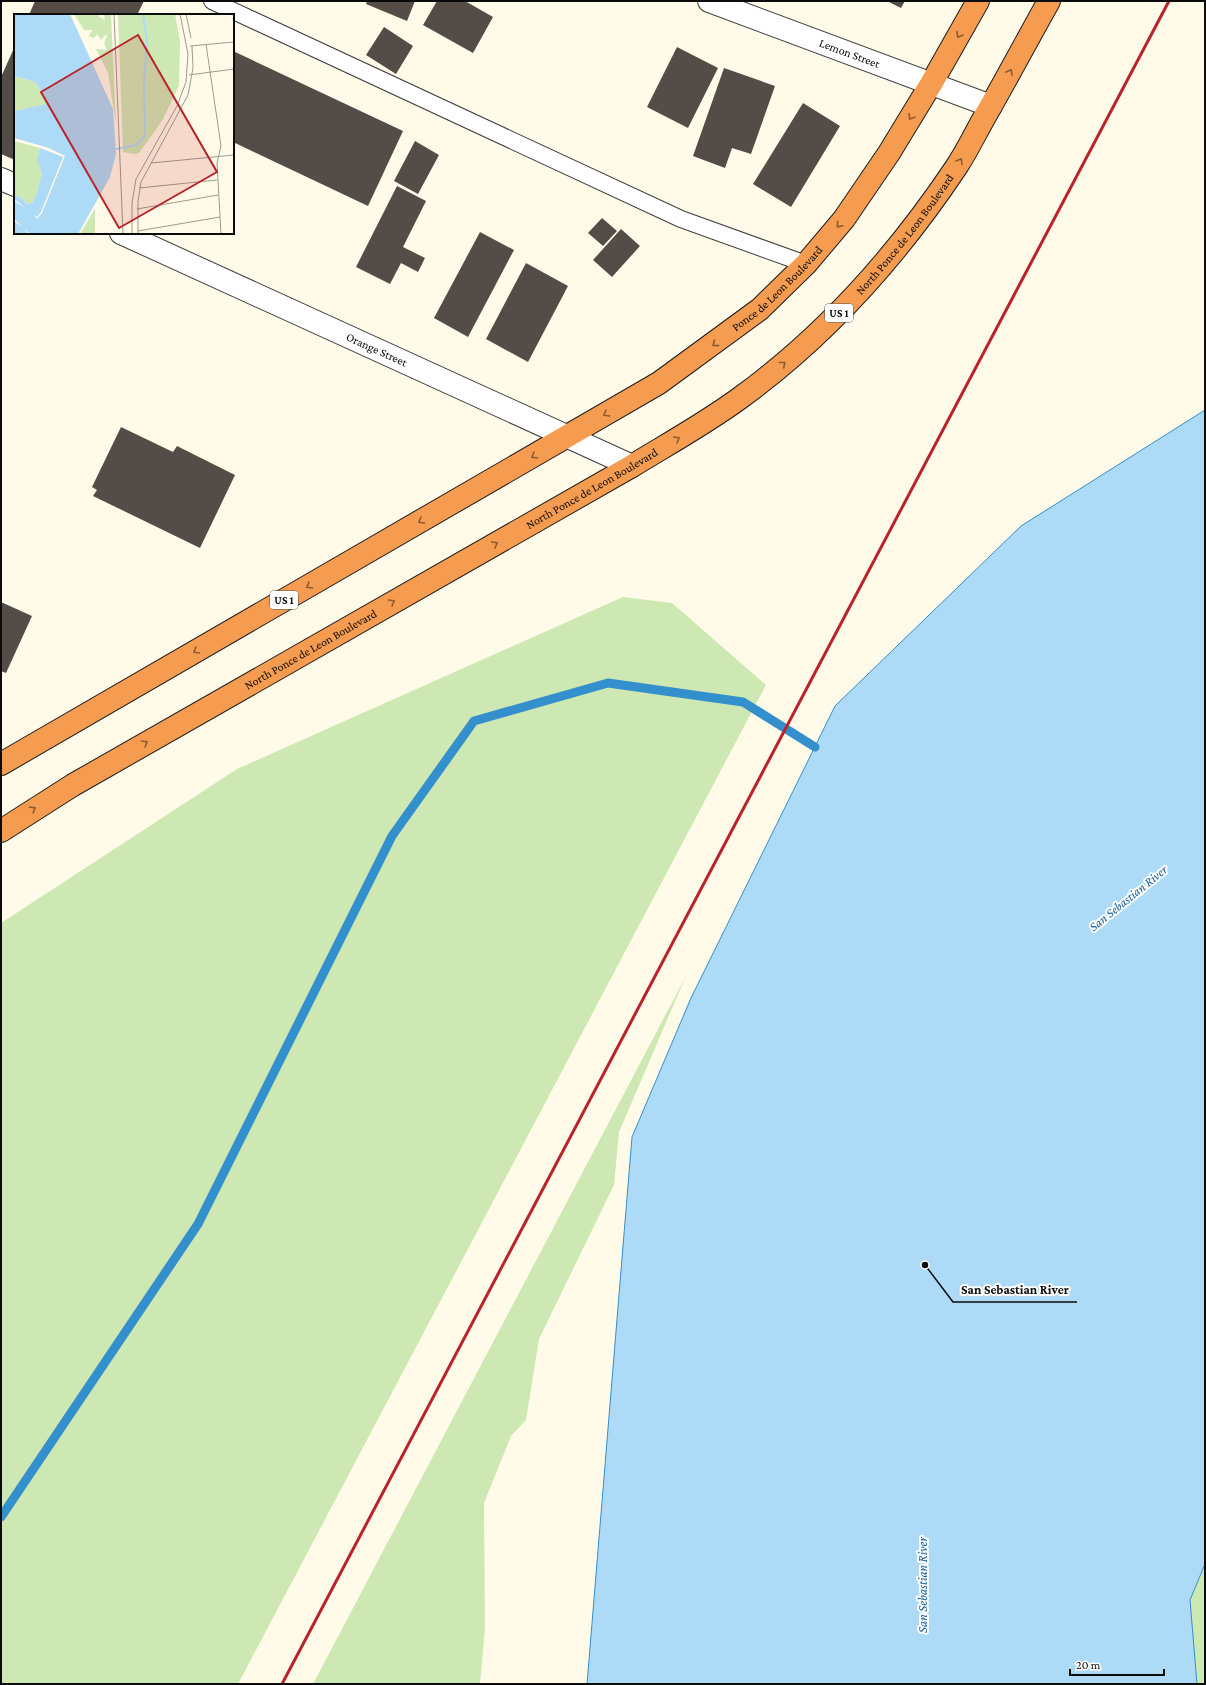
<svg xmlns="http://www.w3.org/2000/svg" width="1206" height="1685" viewBox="0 0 1206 1685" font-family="'Crimson Pro',serif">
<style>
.green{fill:#cee8b3}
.water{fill:#addaf6;stroke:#348fcd}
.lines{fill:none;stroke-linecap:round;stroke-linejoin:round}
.stream{stroke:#348fcd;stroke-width:9}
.building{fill:#534c47}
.lane-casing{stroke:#3e3e3e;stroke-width:18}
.street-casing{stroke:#3e3e3e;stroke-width:24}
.highway-casing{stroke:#1c1c1c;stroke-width:24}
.lane{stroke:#fff;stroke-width:16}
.street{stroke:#fff;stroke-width:22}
.highway{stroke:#f59c50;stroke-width:22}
.rail{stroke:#ba2329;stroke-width:3}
.oneway{stroke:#8c5b31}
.labels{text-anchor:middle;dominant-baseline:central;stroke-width:4;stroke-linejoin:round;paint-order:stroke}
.shield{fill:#fff;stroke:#545454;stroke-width:1}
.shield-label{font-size:11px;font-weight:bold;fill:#0b0b0b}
.street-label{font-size:12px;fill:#0b0b0b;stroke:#fff}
.water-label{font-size:13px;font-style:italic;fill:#15609c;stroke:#fff}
.inset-river{fill:none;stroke:#addaf6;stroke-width:2}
.inset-road{fill:none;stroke:#9d9b90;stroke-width:1}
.view{fill:#ba2329;fill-opacity:0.15;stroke:#ba2329;stroke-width:2}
.inset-edge{fill:none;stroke:#0b0b0b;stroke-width:2}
.leader{fill:none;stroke:#0b0b0b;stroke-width:1.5}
.callout-dot{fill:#0b0b0b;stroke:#fff;stroke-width:1.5}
.callout-label{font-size:13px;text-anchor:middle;font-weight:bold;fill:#0b0b0b;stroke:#fff;stroke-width:4;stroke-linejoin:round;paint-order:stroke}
</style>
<rect width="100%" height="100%" fill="#fffbe8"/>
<!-- green -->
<path class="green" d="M623,597L672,603L766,685L238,1684H1V923L237,769Z
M686,976L619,1132L614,1185L539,1339L526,1420L511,1436L484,1503L485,1628L480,1684H313Z
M1205,1564V1684H1197L1190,1599Z"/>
<!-- water -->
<path class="water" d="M1205,410V1564L1190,1600L1197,1684H587L632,1137L691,998L835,706L1021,526Z"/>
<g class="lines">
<!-- stream -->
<path class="stream" d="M1,1517L198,1224L392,836L474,721L608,683L743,702L815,747"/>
</g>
<!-- building -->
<path class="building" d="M35,1H144L137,15H29Z
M367,1H415L407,21L366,4Z
M437,1H465L493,17L473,53L423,25Z
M887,1H905L901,8Z
M384,27L413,46L396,74L366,55Z
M15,46V160L1,154V77Z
M677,47L718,68L688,128L647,107Z
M233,51L403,131L368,206L233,142Z
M724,68L775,86L751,154L732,148L725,168L693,156Z
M803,103L840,126L791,207L753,184Z
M415,141L439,155L418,194L394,181Z
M397,186L426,201L403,247L425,258L418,272L401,263L390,284L356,267Z
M602,218L617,231L603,246L588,233Z
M621,229L640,246L612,277L593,260Z
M480,232L514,250L468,337L434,318Z
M526,263L568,286L528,362L486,339Z
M121,427L173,452L177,446L235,475L200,548L93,496L97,490L92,487Z
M1,602L32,616L6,673L1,671Z"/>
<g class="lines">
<!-- lane casing -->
<g class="lane-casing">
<path id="lane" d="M212,1L681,219L806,264"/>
</g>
<!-- street casing -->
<g class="street-casing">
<g id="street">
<path id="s1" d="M709,1L991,106"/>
<path d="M1,179L15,185"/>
<path id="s2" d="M121,233L632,466"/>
</g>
</g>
<!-- highway casing -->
<g class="highway-casing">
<g id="highway">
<path id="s3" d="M1,764L659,383L760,309L806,264L844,219L889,153L931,84L978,1"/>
<path id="s4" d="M1,831L73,785L632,466C668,444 706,423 740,398C828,334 897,256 957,166C967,151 975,134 984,118C1006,80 1027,40 1049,1"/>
</g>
</g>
<!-- lane -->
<use href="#lane" class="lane"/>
<!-- street -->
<use href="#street" class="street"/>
<!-- highway -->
<use href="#highway" class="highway"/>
<!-- rail -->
<path class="rail" d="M282,1684L1169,1"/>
</g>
<!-- one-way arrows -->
<defs><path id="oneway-chevron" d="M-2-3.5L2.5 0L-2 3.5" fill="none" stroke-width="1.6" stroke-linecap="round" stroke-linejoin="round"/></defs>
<g class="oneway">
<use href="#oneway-chevron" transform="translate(959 35) rotate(119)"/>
<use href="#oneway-chevron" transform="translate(1010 72) rotate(-61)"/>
<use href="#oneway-chevron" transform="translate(911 117) rotate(122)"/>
<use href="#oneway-chevron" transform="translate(960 161) rotate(-59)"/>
<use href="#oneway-chevron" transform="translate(839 225) rotate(131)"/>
<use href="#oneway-chevron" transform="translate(715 344) rotate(143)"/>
<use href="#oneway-chevron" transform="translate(783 364) rotate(-39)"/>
<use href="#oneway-chevron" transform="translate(606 414) rotate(150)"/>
<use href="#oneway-chevron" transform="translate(677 439) rotate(-30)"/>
<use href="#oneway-chevron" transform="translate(534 456) rotate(150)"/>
<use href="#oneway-chevron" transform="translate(421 521) rotate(150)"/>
<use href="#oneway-chevron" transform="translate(495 544) rotate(-30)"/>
<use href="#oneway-chevron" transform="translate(309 586) rotate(150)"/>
<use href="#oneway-chevron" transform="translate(392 602) rotate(-30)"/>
<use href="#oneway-chevron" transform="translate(196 651) rotate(150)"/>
<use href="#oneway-chevron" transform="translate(145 743) rotate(-30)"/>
<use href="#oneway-chevron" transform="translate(33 809) rotate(-32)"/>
</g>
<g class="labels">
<!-- shield labels -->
<g class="shield">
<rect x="825" y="304" width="28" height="18" rx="3"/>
<rect x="270" y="591" width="28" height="18" rx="3"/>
</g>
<g class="shield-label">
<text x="839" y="313">US 1</text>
<text x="284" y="600">US 1</text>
</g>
<!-- street labels -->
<g class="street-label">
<text stroke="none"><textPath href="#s1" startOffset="150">Lemon Street</textPath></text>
<text stroke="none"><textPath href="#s4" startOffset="1090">North Ponce de Leon Boulevard</textPath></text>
<text stroke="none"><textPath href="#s3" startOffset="912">Ponce de Leon Boulevard</textPath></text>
<text stroke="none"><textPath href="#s2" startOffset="281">Orange Street</textPath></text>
<text stroke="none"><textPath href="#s4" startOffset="683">North Ponce de Leon Boulevard</textPath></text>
<text stroke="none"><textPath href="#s4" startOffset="359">North Ponce de Leon Boulevard</textPath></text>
</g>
<!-- water labels -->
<g class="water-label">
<text transform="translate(1128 898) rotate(-39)">San Sebastian River</text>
<text transform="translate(922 1585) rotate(-90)">San Sebastian River</text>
</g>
</g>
<!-- overview -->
<g transform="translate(14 14)">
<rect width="220" height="220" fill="#fffbe8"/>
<path d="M60,0H87L84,2L91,6L90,1L97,0L102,111L94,59L82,35L93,36L90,29L93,22L92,20L87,26L83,20L80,24L76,23L75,21L79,16H70ZM104,0H161L166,28L165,72L148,107L125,139L120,140L109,138ZM0,62L21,68L32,84L33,91L0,97ZM0,127L26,134L24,142L28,162L22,182L18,189L13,190L6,183L0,181ZM81,194V220H66L78,200Z" fill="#cee8b3"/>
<path d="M0,0H56L99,95L102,140L96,163L64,220H16L0,205V187L18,198L23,205L28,199L51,142L35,134L0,124V97L33,90L32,84L21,68L0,62ZM21,132L49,143L27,198L23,203L0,185V181L6,183L13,190L18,189L22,182L28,160L23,145L26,134ZM0,207L10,214L14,220H0Z" fill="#addaf6"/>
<path class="inset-river" d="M102,135L122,131L131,122L130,68L133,27L129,0"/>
<path class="inset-road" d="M100,0L109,220M172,0L177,24M192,30L207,132L203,149L207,220M176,32L220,28M175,61L220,55M137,149L220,141M125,174L203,166M123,195L204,181M124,217L206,203M118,220V189L122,165L163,92L172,68L174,40L166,0M124,220V187L127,168L174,81L179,54L178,32"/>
<path class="view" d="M124,21L203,158L105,214L27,78Z"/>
<rect width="220" height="220" class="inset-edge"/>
</g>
<!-- callouts -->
<path class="leader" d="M925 1265L953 1302H1077"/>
<circle class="callout-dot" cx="925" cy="1265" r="4"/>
<g class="callout-label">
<text x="1015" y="1294">San Sebastian River</text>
</g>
<!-- border -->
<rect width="1206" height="1685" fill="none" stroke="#0b0b0b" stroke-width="4"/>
<!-- scale -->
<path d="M1070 1669v6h94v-6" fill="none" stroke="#0b0b0b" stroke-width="2"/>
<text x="1076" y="1669" font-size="12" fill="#0b0b0b" stroke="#ffffff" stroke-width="3" paint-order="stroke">20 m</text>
</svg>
